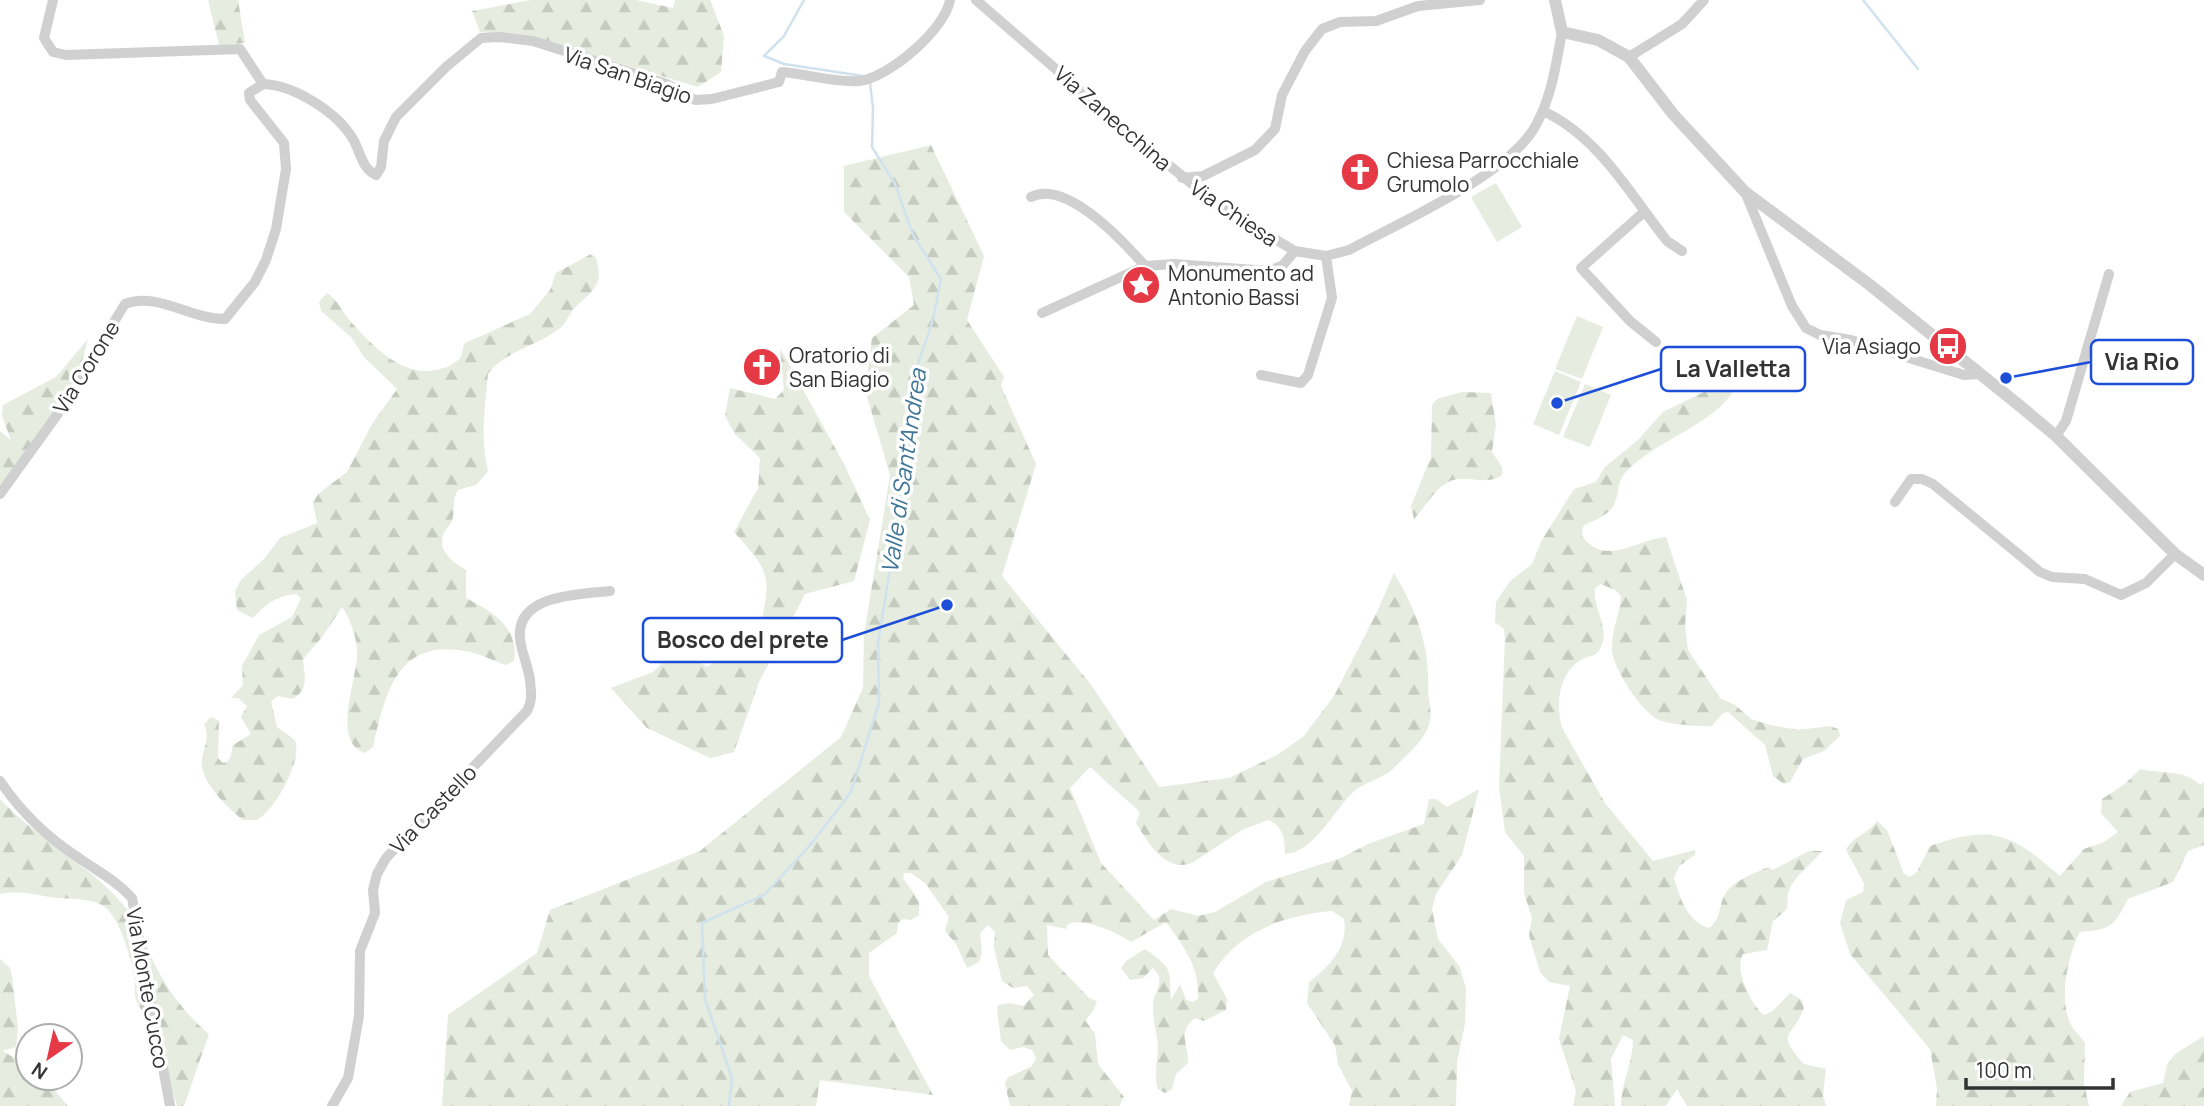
<svg xmlns="http://www.w3.org/2000/svg" width="2204" height="1106" viewBox="0 0 2204 1106" font-family="Manrope,sans-serif">
<style>
.forest{fill:url(#forest-firs)}
.pitch{fill:#e6ecdf}
.lines{fill:none;stroke-linecap:round;stroke-linejoin:round}
.stream{stroke:#cfe2ee;stroke-width:2.5}
.minor{stroke:#d0d0d0;stroke-width:10}
.tertiary{stroke:#d0d0d0;stroke-width:12}
.labels{text-anchor:middle;dominant-baseline:central;stroke-width:7;stroke-linejoin:round;paint-order:stroke}
.street-label{font-size:21px;fill:#333;stroke:#fff}
.poi-label{font-size:21px;fill:#333;stroke:#fff;text-anchor:start}
.water-label{font-size:23px;font-style:italic;fill:#3f7597;stroke:#fff}
.leader{fill:none;stroke:#1d4ed8;stroke-width:2.5}
.callout-dot{fill:#1d4ed8;stroke:#fff;stroke-width:2.5}
.callout{fill:#fff;stroke:#1d4ed8;stroke-width:2.5}
.callout-label{font-size:23px;text-anchor:middle;font-weight:bold;fill:#333}
</style>
<defs>
<pattern id="forest-firs" width="22" height="20" patternUnits="userSpaceOnUse" patternTransform="scale(1.75)"><rect width="22" height="20" fill="#e6ecdf"/><path d="M5 1l3.5 6h-7zM16 11l3.5 6h-7z" fill="#c6cbc0"/></pattern>
</defs>
<rect width="100%" height="100%" fill="#fff"/>
<!-- forest -->
<path class="forest" d="M208,0H238L245,43L219,45Z
M531,0H636L673,8L675,0H710L724,36L721,72L698,87L530,36L480,32L472,11Z
M931,145L984,256L967,320L1004,377L1001,386L1036,464L1002,576L1092,686L1159,787L1229,778L1277,755L1303,737L1334,696L1377,612L1394,573C1416,610 1430,645 1428,688C1428,699 1432,710 1430,720C1428,737 1407,755 1395,767C1382,780 1362,782 1350,795C1333,813 1311,854 1285,854C1285,838 1283,826 1268,820L1242,830L1192,863C1165,873 1148,842 1136,823L1140,812L1090,767L1070,788L1101,863L1154,920L1171,909L1198,916L1215,912L1266,882L1341,858L1368,844L1424,824L1429,799H1436L1447,807L1479,789L1462,855L1436,894L1432,909L1438,939L1460,967L1466,989L1465,1024L1457,1062L1456,1106H1349L1352,1091L1338,1064L1335,1045L1307,1003L1309,982C1329,967 1349,947 1344,919L1332,911C1285,915 1238,931 1213,973L1227,999L1226,1010L1204,1021L1195,1018C1177,1032 1188,1043 1188,1063L1176,1074L1172,1089L1165,1093L1158,1089C1153,1074 1158,1061 1158,1046C1157,1033 1153,1021 1153,1008C1152,992 1168,983 1153,968L1143,978L1130,980L1121,968L1126,961L1145,949C1174,969 1169,969 1171,1000L1180,984L1186,1000L1193,1002L1198,999C1200,968 1184,946 1166,922L1131,942C1118,933 1083,917 1068,924L1066,929L1047,925L1048,955L1089,998L1097,1001L1093,1011L1085,1020L1095,1034L1098,1064L1124,1097L1119,1106H1010L1005,1084L1007,1078L1032,1066L1036,1058L1032,1050L1023,1047L1010,1050L1001,1041L997,1009L998,1005L1009,1003L1023,1006L1034,995L1027,986L1013,988L1002,981L994,947L995,932L988,925L980,933L982,953L979,962L967,968L956,944L945,931L949,917L925,883L911,873H904L903,878L919,901V915L911,920L903,919L898,923L897,933L869,953V976L933,1095L820,1080L816,1106H442L448,1015L537,953L550,910L700,851L841,737L863,688L864,635L890,475L865,390L872,338L914,305L909,277L844,212V166Z
M591,254C598,258 596,260 598,267C603,288 585,296 573,310C568,316 566,323 560,328C538,346 504,351 488,374C485,404 480,441 488,471L476,485L458,490C452,499 455,507 453,517C452,525 444,529 443,536C438,553 455,563 466,570V598C491,611 519,626 514,661L506,665C494,661 483,655 470,652C397,636 386,692 373,747L365,753C329,741 360,675 357,648C356,636 349,616 342,607L323,636L303,659C304,676 310,688 293,699L278,696L271,701L277,727L295,740C303,760 275,810 257,820H243C229,809 205,786 202,767C200,751 212,740 204,724L211,717L219,721L218,758L223,763C233,761 230,753 233,745L251,734L241,717L247,706L238,698H231L243,685L242,666L259,635L292,617L301,598L296,594C275,596 267,604 253,618L237,610L235,591L241,580L264,559L280,538L317,523L313,503L318,494L347,472L372,424L397,389L364,357L351,337L321,311L319,302L327,293C338,300 342,312 351,322C372,345 401,377 436,370C445,368 454,365 460,358C463,353 462,348 465,343L530,314L550,290L556,273Z
M88,339L75,389L63,414L0,485V431L11,440L2,416L3,405L56,377Z
M780,348L844,464L870,520L854,581L805,594L759,682L734,752L710,758L647,728L611,688L653,672L678,648L707,667L759,631C772,578 771,572 734,532L758,488L760,458L735,434L725,416L730,388L775,399L784,390Z
M1744,348C1749,419 1666,430 1627,471C1616,482 1620,492 1614,505C1607,517 1593,520 1583,526L1582,536C1605,568 1637,539 1666,537L1687,600L1685,627L1688,650L1720,698L1735,705L1751,719L1770,725L1799,730L1830,726L1838,729L1840,736L1824,751L1803,759L1790,782L1784,784L1773,776L1765,745L1728,712L1723,713L1712,726C1702,727 1668,724 1659,720C1641,712 1613,668 1612,650C1611,631 1620,614 1621,596L1615,590L1601,584L1595,588C1592,611 1616,634 1595,655C1561,661 1554,699 1562,728L1605,803L1653,861L1695,850V855L1679,866L1674,878C1679,896 1688,923 1709,928C1722,918 1718,907 1725,894C1734,880 1754,874 1768,867L1773,870L1809,851H1822C1813,863 1793,877 1789,891C1787,896 1788,904 1787,909L1773,921L1767,950L1743,954C1734,970 1751,1005 1764,1015L1773,1011L1790,993L1802,1000L1804,1008C1793,1038 1774,1031 1804,1064L1826,1069L1823,1096L1826,1106H1687L1677,1089L1666,1106H1621C1621,1083 1633,1063 1633,1040L1623,1035L1611,1059L1615,1106H1573L1576,1091L1559,1039L1570,986L1549,982L1540,972L1529,935L1532,918L1524,893V856L1505,832L1499,787L1505,638L1504,629L1495,622L1496,602L1510,581L1532,564L1542,540L1574,489L1596,482L1605,467L1639,439L1663,412L1704,392L1722,378L1735,353Z
M1462,392L1491,393L1496,425L1492,452L1502,467V475C1487,487 1465,473 1448,482C1432,491 1426,507 1414,519L1411,506L1431,457L1432,405L1437,399Z
M2140,769C2159,774 2186,769 2200,785L2204,782V845L2188,851L2173,882L2128,899C2114,926 2111,930 2080,932C2068,953 2058,1002 2071,1025C2074,1031 2081,1037 2085,1043L2084,1083L2089,1106H1936L1937,1088L1930,1049L1850,954L1840,923L1846,900L1863,892L1864,883L1846,850C1853,836 1868,834 1877,821L1887,830L1904,874L1910,877L1917,872L1930,846C1995,823 2012,835 2060,876L2084,849L2104,842L2118,832L2101,813L2102,799L2125,784Z
M0,799C38,840 91,865 127,909C138,923 144,940 151,956C165,987 183,1012 209,1034L184,1106H177C165,1068 155,1036 137,1002C133,994 136,984 134,975C130,955 121,921 105,907C92,898 72,899 58,898C37,896 21,889 0,894Z
M0,959L10,968L12,976L18,1029L16,1047L2,1051L28,1065V1078H44L68,1106H0Z
M2204,1036V1106H2121L2130,1092L2163,1083L2167,1065L2175,1054Z"/>
<!-- pitch -->
<path class="pitch" d="M1496,183L1522,227L1497,242L1471,197Z
M1577,316L1603,327L1582,379L1555,369Z
M1555,371L1581,382L1559,435L1533,424Z
M1585,384L1611,395L1590,447L1563,437Z"/>
<g class="lines">
<!-- stream -->
<path class="stream" d="M804,0L784,36L764,56L784,64L863,76
M1863,0L1918,69
M729,1106L732,1078L705,999L702,923L764,895L812,843L851,792L879,703L878,644L914,416C908,378 918,367 929,332C935,316 937,297 941,279L913,235L895,184L872,147L873,108L870,83"/>
<!-- minor -->
<path class="minor" d="M53,0L44,38L53,52L66,55L240,49L263,84
M976,0L1140,142L1222,208L1295,251L1326,256L1349,250C1399,223 1510,174 1536,125C1552,96 1556,64 1562,32
M1629,57L1682,24L1704,0
M1543,111C1599,137 1630,194 1667,241L1682,251
M1182,178L1203,176L1255,150L1275,129L1282,95L1305,51L1322,29L1340,22L1376,21L1418,6L1480,0
M1745,192L1792,306L1806,328L1820,335L1851,340L1964,375L1981,374
M1031,197C1066,179 1123,241 1145,266
M1644,212L1581,268L1630,321L1656,342
M1042,313L1145,266L1174,264L1269,271L1283,265L1295,251
M1261,375L1301,383L1308,375L1332,298L1326,256
M2056,436L2066,421L2109,274
M0,494L57,415L125,304C156,291 193,320 225,319L255,282L266,260L276,229L286,169L284,143L250,100L249,93L263,84C294,85 337,112 353,139C360,151 362,169 376,175L381,167L384,141L396,117L446,67L481,38L499,37L533,41L667,84L695,100L712,99L779,82L782,72C807,74 835,83 859,81C888,78 945,30 950,0
M1895,502L1911,479H1922L1933,484L2040,572L2052,577L2085,579L2121,595L2146,583L2175,554
M0,781C21,812 48,838 79,858C97,871 117,881 132,898L170,1106
M332,1106L348,1078L359,1016L360,951L375,913L373,890L377,874L386,858L527,711C533,700 531,692 530,680C528,665 521,652 520,638C516,594 581,594 610,591"/>
<!-- tertiary -->
<path class="tertiary" d="M1555,0L1562,32L1598,40L1629,57L1673,114L1745,192L1870,285L2020,406L2056,436L2175,554L2204,575"/>
</g>
<!-- icons -->
<defs>
<g id="church-disc" transform="scale(2.0125)"><circle r="9.5" fill="#e63946" stroke="#fff"/><path d="M-1.2-6h2.4v3.5h3.3v2.4h-3.3V6h-2.4V-.1h-3.3v-2.4h3.3Z" fill="#fff"/></g>
<g id="sight-disc" transform="scale(2.0125)"><circle r="9.5" fill="#e63946" stroke="#fff"/><path d="M0-6L1.8-2.2L6-1.7L2.9 1.2L3.7 5.4L0 3.3L-3.7 5.4L-2.9 1.2L-6-1.7L-1.8-2.2Z" fill="#fff"/></g>
<g id="bus-disc" transform="scale(2.0125)"><circle r="9.5" fill="#e63946" stroke="#fff"/><path d="M-5-6H5V4H4V6H2V4H-2V6H-4V4H-5ZM-3.5-4V0h7V-4ZM-3.5 1.2v1.5H-2V1.2ZM2 1.2v1.5H3.5V1.2Z" fill="#fff"/></g>
</defs>
<g fill-rule="evenodd">
<use href="#church-disc" x="1360" y="172"/>
<use href="#sight-disc" x="1141" y="285"/>
<use href="#bus-disc" x="1948" y="346"/>
<use href="#church-disc" x="762" y="367"/>
</g>
<g class="labels">
<!-- street labels -->
<g class="street-label">
<text transform="translate(628 75) rotate(19)">Via San Biagio</text>
<text transform="translate(1113 118) rotate(41)">Via Zanecchina</text>
<text transform="translate(1234 213) rotate(34)">Via Chiesa</text>
<text transform="translate(86 367) rotate(-58)">Via Corone</text>
<text transform="translate(433 809) rotate(-46)">Via Castello</text>
<text transform="translate(148 988) rotate(80)">Via Monte Cucco</text>
</g>
<!-- poi labels -->
<g class="poi-label">
<text x="1387" y="160">Chiesa Parrocchiale<tspan x="1387" dy="24">Grumolo</tspan></text>
<text x="1168" y="273">Monumento ad<tspan x="1168" dy="24">Antonio Bassi</tspan></text>
<text x="1921" y="346" text-anchor="end">Via Asiago</text>
<text x="789" y="355">Oratorio di<tspan x="789" dy="24">San Biagio</tspan></text>
</g>
<!-- water labels -->
<g class="water-label">
<text transform="translate(903 471) rotate(-82)">Valle di Sant'Andrea</text>
</g>
</g>
<!-- callouts -->
<path class="leader" d="M2006 378L2091 362M1557 403L1661 369M947 605L842 640"/>
<g class="callout-dot">
<circle cx="2006" cy="378" r="7"/>
<circle cx="1557" cy="403" r="7"/>
<circle cx="947" cy="605" r="7"/>
</g>
<g class="callout">
<rect x="2091" y="340" width="102" height="44" rx="7"/>
<rect x="1661" y="347" width="144" height="44" rx="7"/>
<rect x="643" y="618" width="199" height="44" rx="7"/>
</g>
<g class="callout-label">
<text x="2142" y="370">Via Rio</text>
<text x="1733" y="377">La Valletta</text>
<text x="743" y="648">Bosco del prete</text>
</g>
<!-- north arrow -->
<g transform="translate(49 1057) rotate(214)"><circle r="33" fill="#ffffff" stroke="#adadad" stroke-width="2"/>
<path d="M0-5L12 26L0 18L-12 26Z" fill="#e63946"/>
<text y="-10" font-size="19" font-weight="bold" text-anchor="middle" fill="#333333">N</text>
</g>
<!-- scale -->
<path d="M1966 1078v10h147v-10" fill="none" stroke="#333333" stroke-width="3.5"/>
<text x="1976" y="1078" font-size="21" fill="#333333" stroke="#ffffff" stroke-width="5" paint-order="stroke">100 m</text>
</svg>
